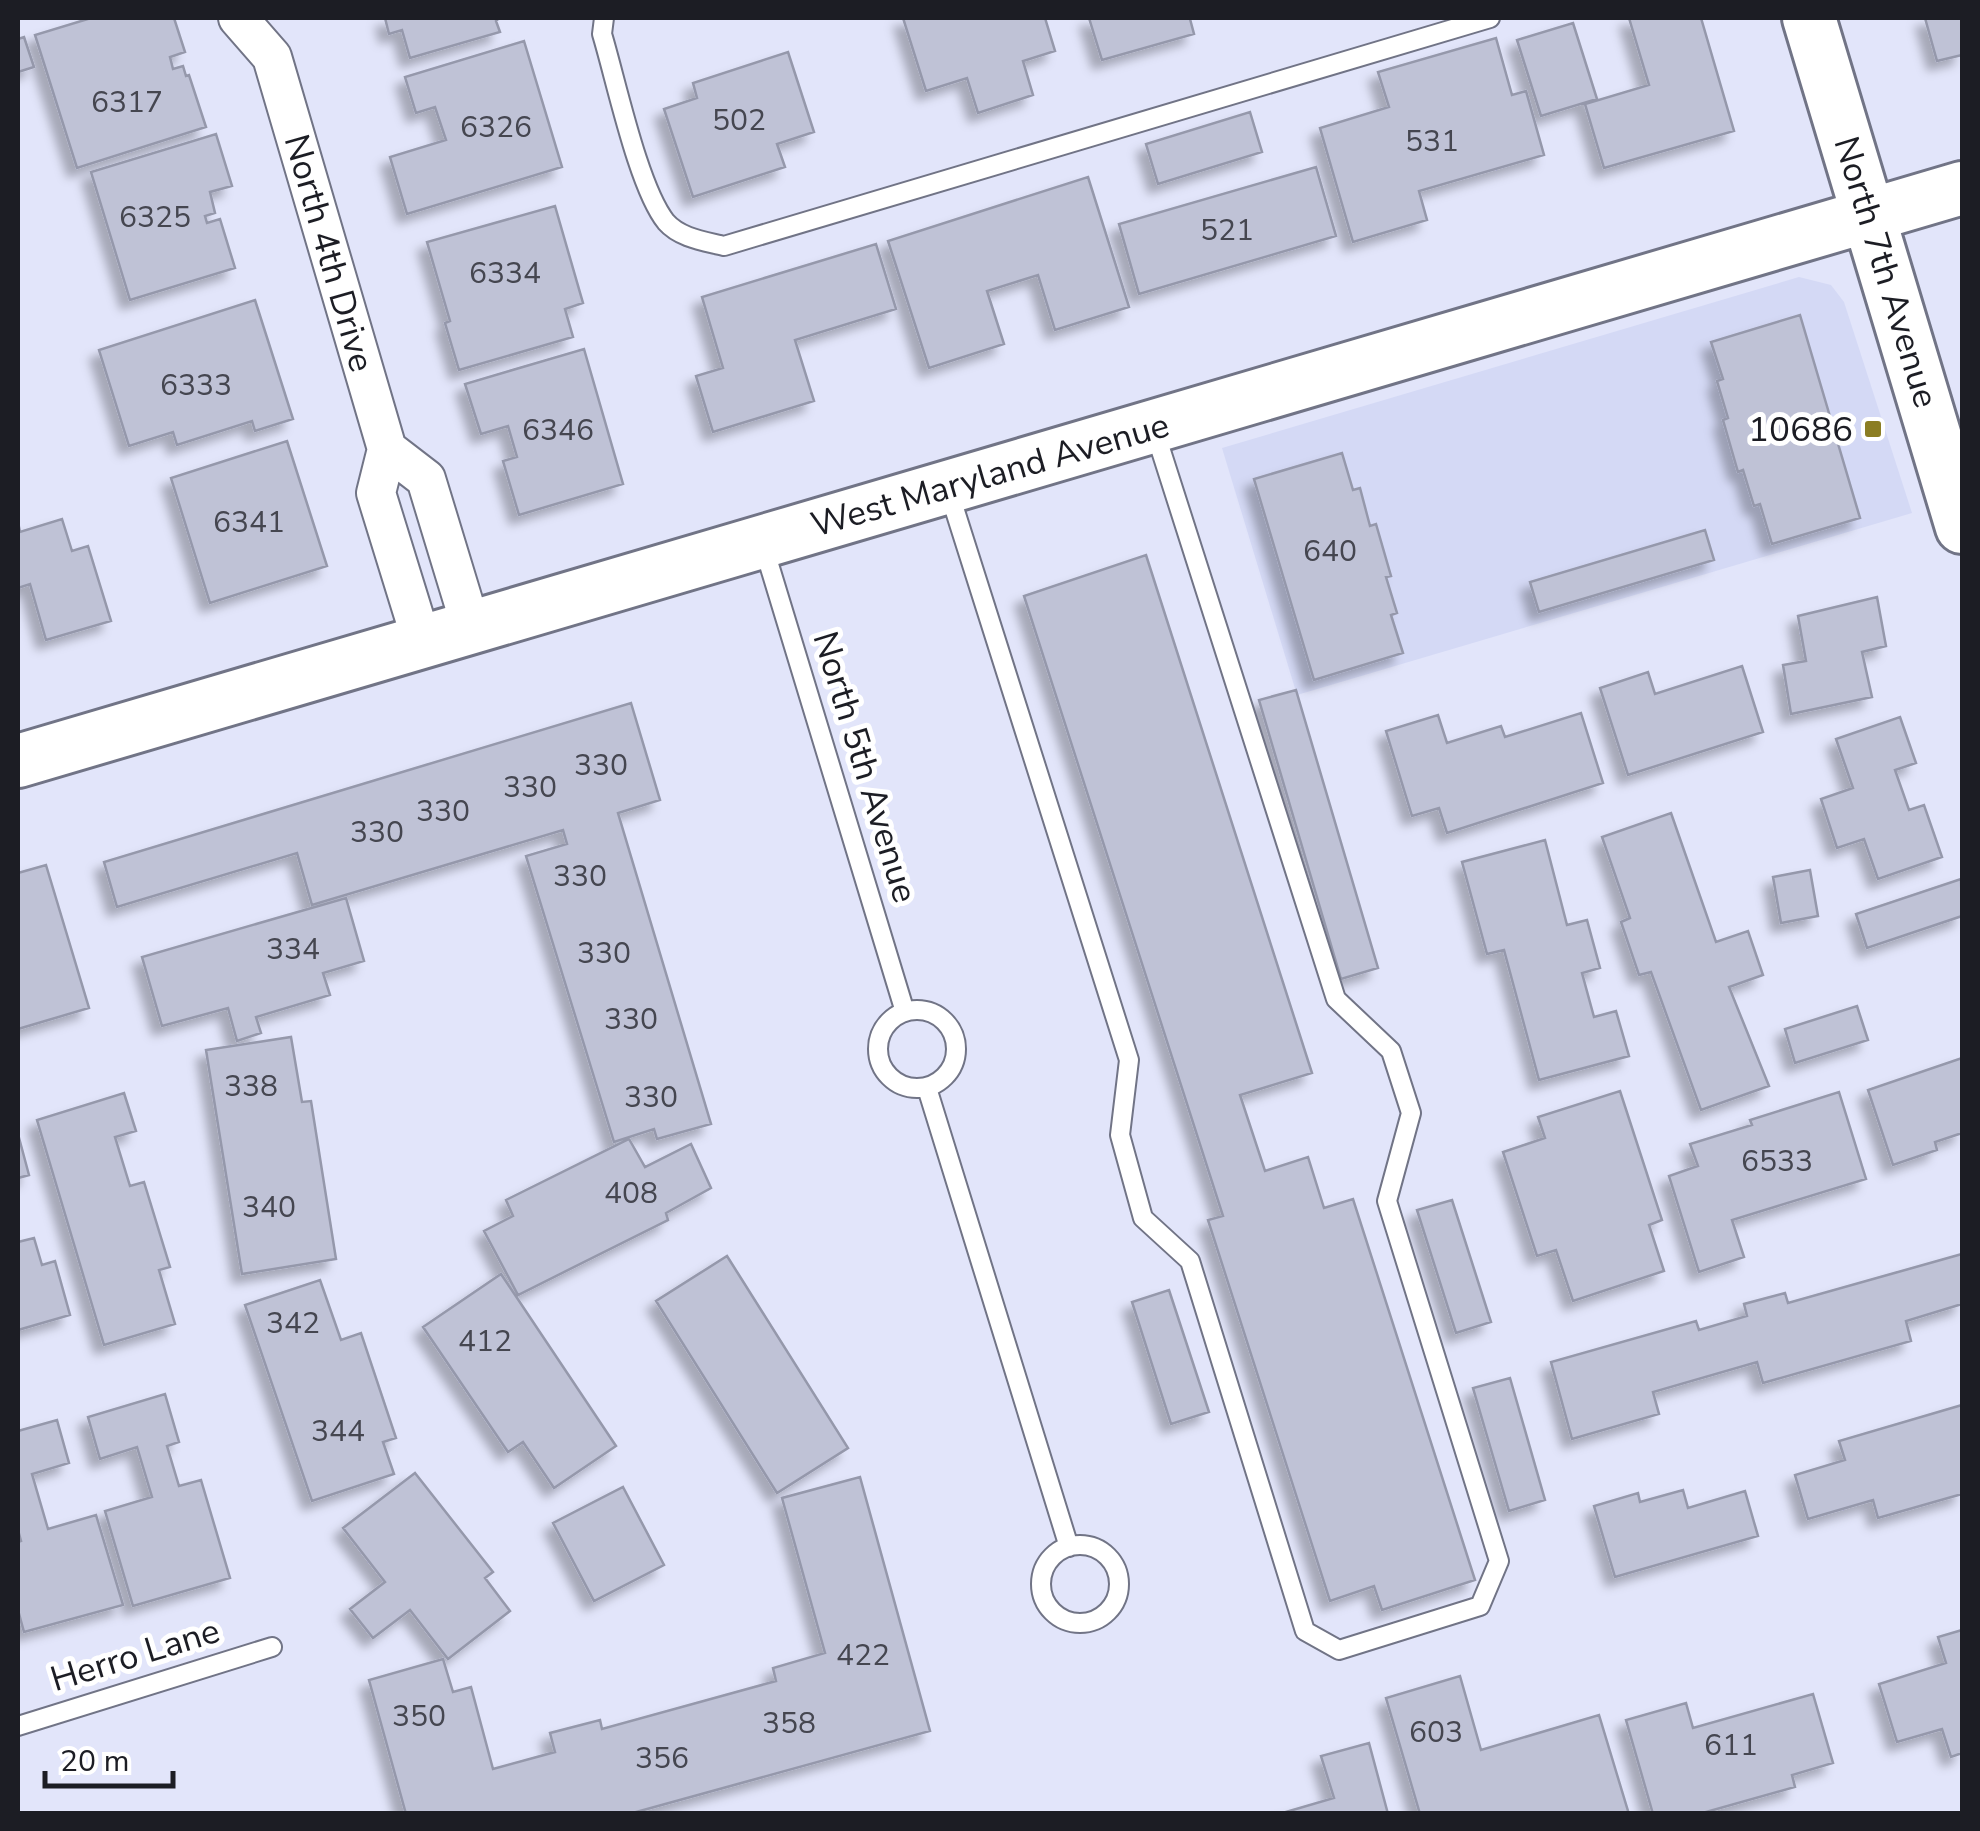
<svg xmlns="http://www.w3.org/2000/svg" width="1980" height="1831" viewBox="0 0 1980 1831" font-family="'Nunito Sans',sans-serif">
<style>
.built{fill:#d4d9f5}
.building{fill:#bfc2d6;stroke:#9598ab;stroke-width:2.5;filter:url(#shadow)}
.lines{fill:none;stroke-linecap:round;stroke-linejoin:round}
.lane-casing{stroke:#717486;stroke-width:22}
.street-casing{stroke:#717486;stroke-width:42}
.secondary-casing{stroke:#717486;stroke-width:58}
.lane{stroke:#fff;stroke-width:18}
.street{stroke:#fff;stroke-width:38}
.secondary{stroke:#fff;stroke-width:52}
.poi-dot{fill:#8b7d23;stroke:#fff;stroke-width:4}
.labels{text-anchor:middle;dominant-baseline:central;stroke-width:10;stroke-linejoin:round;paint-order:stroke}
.number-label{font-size:30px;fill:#454650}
.street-label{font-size:35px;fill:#1c1d24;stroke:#fff}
.poi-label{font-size:35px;fill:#1c1d24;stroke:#fff;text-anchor:end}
</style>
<defs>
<filter id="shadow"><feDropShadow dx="-9" dy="9" stdDeviation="5" flood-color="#0004"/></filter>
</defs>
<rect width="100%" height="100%" fill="#e2e5fa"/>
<!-- built -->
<path class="built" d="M1799,277L1831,285L1844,302L1912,513L1297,695L1222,448Z"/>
<!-- building -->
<path class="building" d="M91,18H174L185,52L170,57L173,69L183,66L186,76L189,75L206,127L77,168L35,35Z
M385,18H499L496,21L500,32L410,58L402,30L389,34Z
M903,18H1045L1055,51L1023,61L1033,95L978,113L967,78L926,91Z
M1089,18H1194L1190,19L1194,34L1102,60Z
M1629,18H1701L1734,131L1604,168L1585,104L1649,85Z
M1925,18H1962V55L1937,61Z
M1573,23L1597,99L1541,116L1517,40Z
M24,37L34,67L18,72V39Z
M1496,38L1512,95L1526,91L1544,155L1419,191L1427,220L1353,242L1320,128L1389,107L1378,72Z
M524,41L562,167L407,214L390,157L446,140L435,107L416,113L405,77Z
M788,52L814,132L777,144L785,167L693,197L664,109L697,98L693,83Z
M1250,112L1262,152L1158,184L1146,144Z
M216,134L232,186L210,192L215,213L205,216L207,223L220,219L235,268L130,300L91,172Z
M1316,167L1336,236L1139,294L1119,224Z
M1088,177L1129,307L1055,330L1038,275L987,291L1004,344L929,368L888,241Z
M555,206L583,303L565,309L573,337L459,370L445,323L450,321L427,242Z
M876,244L896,309L795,340L814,401L713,432L696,376L723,368L702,297Z
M255,300L293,419L255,431L252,421L177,445L173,432L129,446L99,350Z
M1800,315L1860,518L1772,544L1760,504L1754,506L1743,470L1738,472L1723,420L1728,418L1717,381L1723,379L1711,342Z
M584,349L623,484L519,515L503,461L517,457L508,426L481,434L465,384Z
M287,441L327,566L210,603L171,478Z
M1342,453L1353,490L1360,488L1370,526L1376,524L1391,576L1386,577L1397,613L1391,615L1403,653L1314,680L1254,479Z
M62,519L72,551L88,546L111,621L46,640L30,584L18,588V522L20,532Z
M1705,530L1714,560L1539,612L1530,582Z
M1146,555L1312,1073L1240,1095L1265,1171L1308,1157L1324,1208L1353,1199L1475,1580L1382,1610L1374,1586L1330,1601L1208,1220L1223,1216L1024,596Z
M1877,597L1886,646L1862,652L1872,697L1791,714L1783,665L1806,661L1798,616Z
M1742,666L1763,732L1628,775L1600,688L1648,672L1655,694Z
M1296,690L1378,968L1341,979L1259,700Z
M631,703L660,800L618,813L711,1124L657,1139L654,1129L614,1142L526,856L567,844L563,830L312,905L297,853L117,907L104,862Z
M1581,713L1603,783L1447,833L1439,808L1412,816L1386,731L1438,715L1447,743L1501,726L1505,737Z
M1900,717L1916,763L1895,770L1909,810L1924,805L1942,857L1878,879L1864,839L1837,848L1821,799L1853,788L1836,739Z
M1671,813L1716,942L1748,931L1763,975L1729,987L1769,1086L1701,1110L1651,972L1639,975L1621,922L1630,918L1602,837Z
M1545,840L1567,925L1587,920L1600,968L1582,973L1594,1017L1616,1011L1629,1056L1539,1080L1504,950L1487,954L1462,862Z
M46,865L89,1008L18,1029V873Z
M1810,870L1818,916L1781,923L1773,877Z
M1961,879L1962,916L1867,948L1856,914Z
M346,898L364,961L323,973L330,995L256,1017L261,1033L237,1041L228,1008L162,1026L142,957Z
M1857,1006L1868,1040L1795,1063L1785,1029Z
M291,1037L302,1102L311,1101L336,1259L242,1274L206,1050Z
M1962,1058V1133L1935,1142L1937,1150L1893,1165L1868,1090Z
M1620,1091L1662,1220L1649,1225L1664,1271L1573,1301L1556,1250L1537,1256L1503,1152L1545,1138L1538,1117Z
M1839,1092L1866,1179L1732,1220L1744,1257L1699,1272L1669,1176L1698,1166L1690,1144L1752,1125L1750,1120Z
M124,1093L136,1131L115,1137L130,1186L144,1182L170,1267L159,1270L175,1324L104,1345L37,1120Z
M18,1134L29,1175L18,1178Z
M629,1139L645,1167L691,1144L711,1188L666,1213L668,1220L518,1295L484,1231L513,1216L506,1200Z
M1452,1200L1491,1322L1456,1333L1417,1210Z
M34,1238L42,1265L55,1261L70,1315L18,1330V1242Z
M1962,1254V1304L1906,1321L1911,1341L1763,1383L1757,1362L1653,1392L1659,1414L1572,1439L1551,1362L1696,1321L1699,1330L1747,1316L1744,1304L1785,1293L1788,1303Z
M727,1256L848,1448L777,1493L656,1301Z
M501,1274L616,1446L554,1488L523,1442L508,1452L423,1327Z
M320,1280L341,1340L361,1333L396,1438L383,1442L394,1474L312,1501L245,1305Z
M1169,1290L1209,1412L1171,1424L1132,1302Z
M1510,1378L1545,1500L1509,1511L1473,1388Z
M165,1394L179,1442L167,1446L179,1486L201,1480L230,1578L133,1606L105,1511L152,1497L137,1447L100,1459L88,1417Z
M1962,1405V1494L1878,1518L1873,1500L1808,1519L1795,1475L1845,1460L1839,1441Z
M57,1420L69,1463L32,1474L48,1529L96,1515L123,1605L24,1632L18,1610V1542L21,1541L18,1530V1431Z
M415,1473L493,1572L485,1578L510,1611L448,1659L410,1610L373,1638L350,1609L385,1582L343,1528Z
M860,1477L930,1731L629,1814H406L369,1680L443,1659L453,1692L471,1687L493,1769L555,1752L550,1733L600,1720L602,1729L776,1681L773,1668L825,1653L782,1498Z
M623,1487L664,1565L594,1601L553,1523Z
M1683,1490L1688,1508L1745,1491L1758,1536L1615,1577L1594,1506L1638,1493L1640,1502Z
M1962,1630V1753L1951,1757L1942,1729L1897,1742L1879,1684L1946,1663L1938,1637Z
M1460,1676L1481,1750L1599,1715L1628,1811L1619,1814H1420L1386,1698Z
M1813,1694L1833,1763L1792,1775L1795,1787L1699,1814H1653L1626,1720L1686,1703L1693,1728Z
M1369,1743L1388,1814H1279L1334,1798L1321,1756Z"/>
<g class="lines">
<!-- lane casing -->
<g class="lane-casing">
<path id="lane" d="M604,18L602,34C616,80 638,187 666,222C680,238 704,241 724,246L1490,18
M949,492L1129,1060L1120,1135L1143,1218L1190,1261L1305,1631L1339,1650L1480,1606L1499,1561L1387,1201L1411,1113L1391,1051L1336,999L1155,432
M764,548L905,1012
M878 1049a39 39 0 1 1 78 0a39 39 0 1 1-78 0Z
M927,1088L1069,1547
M1041 1584a39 39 0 1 1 78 0a39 39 0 1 1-78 0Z
M18,1726L272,1647"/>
</g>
<!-- street casing -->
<g class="street-casing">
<path id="street" d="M238,18L272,57L387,449L376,493L422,642
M387,449L426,479L471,627"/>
</g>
<!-- secondary casing -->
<g class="secondary-casing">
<path id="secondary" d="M1809,18L1962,527
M18,761L1962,188"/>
</g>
<!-- lane -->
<use href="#lane" class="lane"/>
<!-- street -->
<use href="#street" class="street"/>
<!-- secondary -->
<use href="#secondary" class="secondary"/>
</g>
<!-- markers -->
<rect class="poi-dot" x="1863" y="419" width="20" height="20" rx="5"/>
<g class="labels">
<!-- number labels -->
<g class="number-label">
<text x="127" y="102">6317</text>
<text x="739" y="120">502</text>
<text x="496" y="127">6326</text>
<text x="1432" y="141">531</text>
<text x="155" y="217">6325</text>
<text x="1227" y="230">521</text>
<text x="505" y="273">6334</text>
<text x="196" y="385">6333</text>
<text x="558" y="430">6346</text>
<text x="249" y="522">6341</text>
<text x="1330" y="551">640</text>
<text x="601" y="765">330</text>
<text x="530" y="787">330</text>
<text x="443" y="811">330</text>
<text x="377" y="832">330</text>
<text x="580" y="876">330</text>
<text x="293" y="949">334</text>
<text x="604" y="953">330</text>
<text x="631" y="1019">330</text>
<text x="251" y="1086">338</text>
<text x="651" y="1097">330</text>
<text x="1777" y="1161">6533</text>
<text x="631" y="1193">408</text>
<text x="269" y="1207">340</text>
<text x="293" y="1323">342</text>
<text x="485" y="1341">412</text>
<text x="338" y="1431">344</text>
<text x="863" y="1655">422</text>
<text x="419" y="1716">350</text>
<text x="789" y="1723">358</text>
<text x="1436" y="1732">603</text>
<text x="1731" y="1745">611</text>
<text x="662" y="1758">356</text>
</g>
<!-- street labels -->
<g class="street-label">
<text transform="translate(329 253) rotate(74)">North 4th Drive</text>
<text transform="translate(1886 272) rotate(73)">North 7th Avenue</text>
<text transform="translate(990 475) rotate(-16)">West Maryland Avenue</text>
<text transform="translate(865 767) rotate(73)">North 5th Avenue</text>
<text transform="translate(135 1655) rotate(-17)">Herro Lane</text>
</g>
<!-- poi labels -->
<g class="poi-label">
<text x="1853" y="429">10686</text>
</g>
</g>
<!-- border -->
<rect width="1980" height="1831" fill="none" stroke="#1c1d24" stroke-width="40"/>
<!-- scale -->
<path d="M45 1771v15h128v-15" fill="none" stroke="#1c1d24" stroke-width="5"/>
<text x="60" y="1771" font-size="30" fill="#1c1d24" stroke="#ffffff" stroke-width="8" paint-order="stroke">20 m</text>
</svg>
